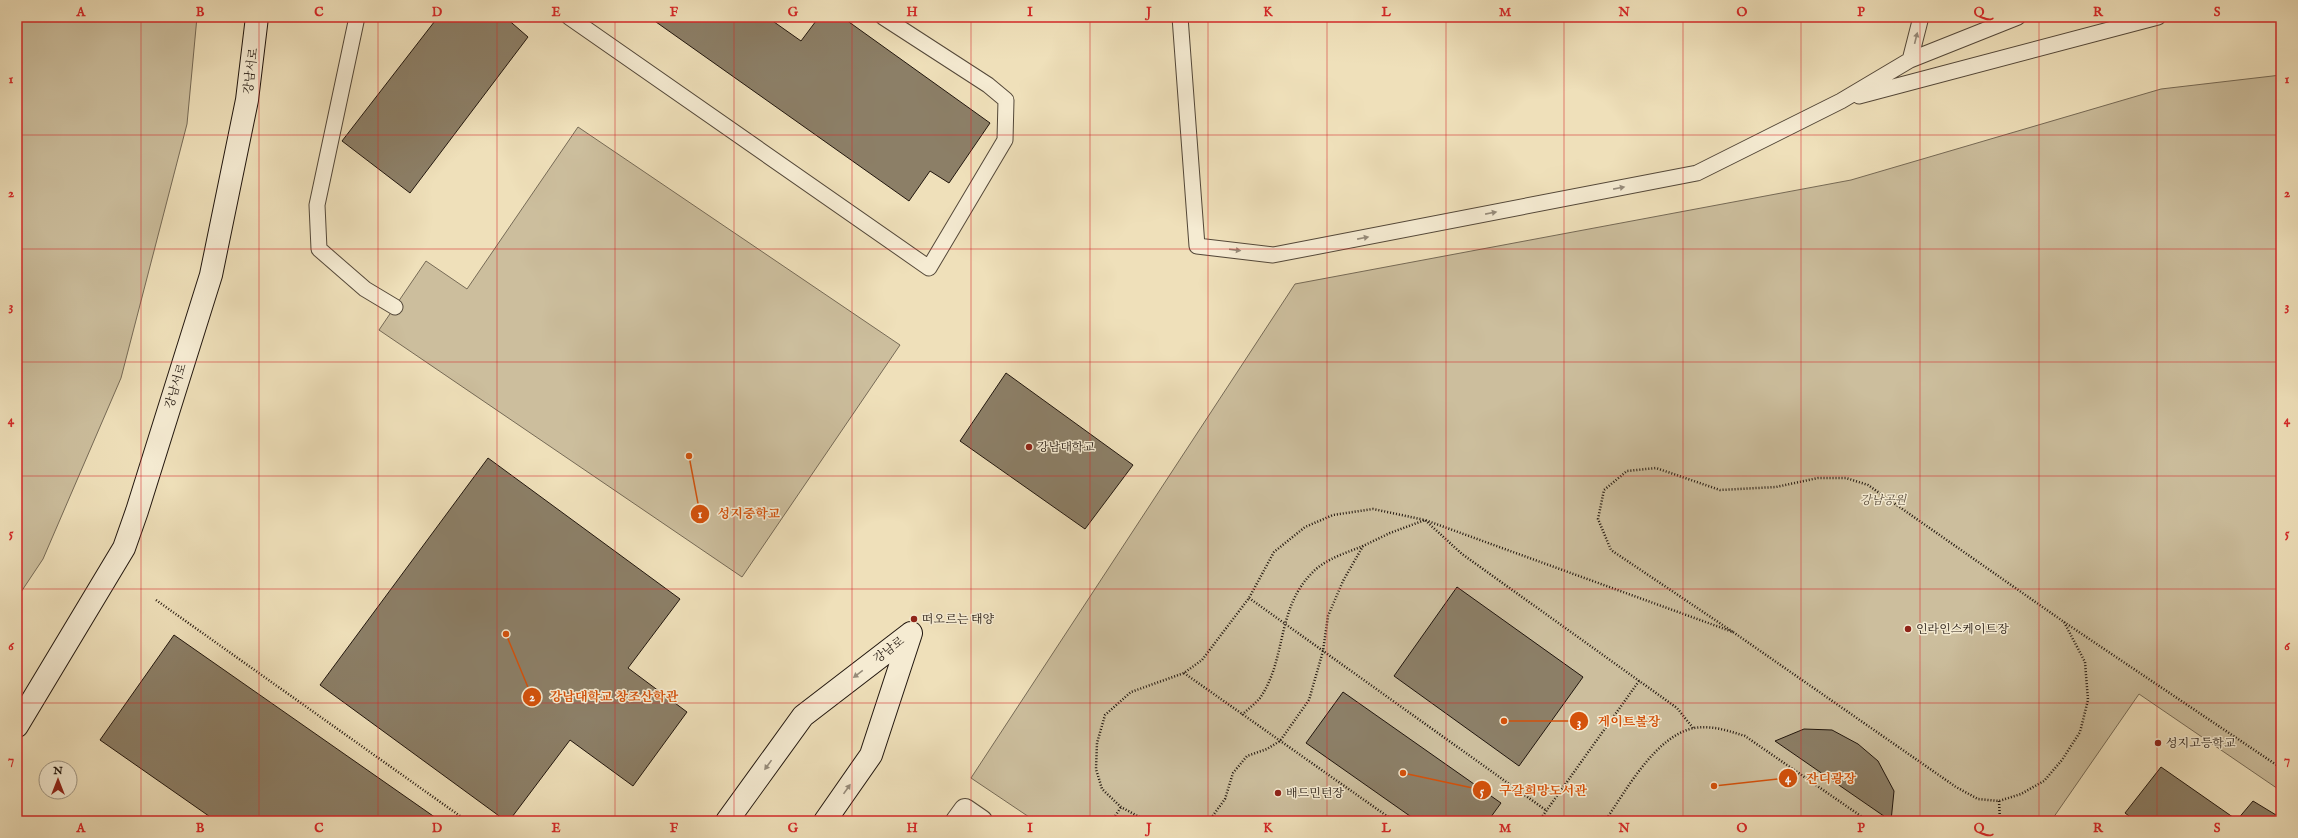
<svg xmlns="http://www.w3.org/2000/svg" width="2298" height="838" viewBox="0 0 2298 838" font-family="'IM FELL English','Noto Serif KR',serif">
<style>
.green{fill:#ccbe9d;stroke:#766a56}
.building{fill:#8c7f67;stroke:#21160e}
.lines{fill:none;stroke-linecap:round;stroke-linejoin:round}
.lane-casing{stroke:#544839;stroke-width:17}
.street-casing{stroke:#544839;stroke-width:24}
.secondary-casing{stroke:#21160e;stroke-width:24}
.path{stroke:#21160e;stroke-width:2.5;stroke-dasharray:1 2;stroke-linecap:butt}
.lane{stroke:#f5ebd2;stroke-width:15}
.street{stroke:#f5ebd2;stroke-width:22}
.secondary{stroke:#f5ebd2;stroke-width:22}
.oneway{fill:#968b7a}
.grid{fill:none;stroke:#d62828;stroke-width:1;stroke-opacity:0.55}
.poi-dot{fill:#8f2418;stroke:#f5ebd2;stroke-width:1.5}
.labels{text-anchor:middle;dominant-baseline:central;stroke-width:3;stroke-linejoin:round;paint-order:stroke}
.street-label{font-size:12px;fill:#21160e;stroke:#f5ebd2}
.poi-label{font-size:12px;fill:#21160e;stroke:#f5ebd2;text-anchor:start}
.park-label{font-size:12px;font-style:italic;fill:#5d5140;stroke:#f5ebd2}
.leader{fill:none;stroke:#d4520c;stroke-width:1.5}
.callout-dot{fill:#d4520c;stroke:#f5ebd2;stroke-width:1.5}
.mark-label{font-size:12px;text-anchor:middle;font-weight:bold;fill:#fff}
.callout-label{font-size:13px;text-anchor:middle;font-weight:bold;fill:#d4520c;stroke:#f5ebd2;stroke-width:3;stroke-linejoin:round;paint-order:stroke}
.neatline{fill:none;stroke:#d62828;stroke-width:1.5}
.grid-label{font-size:13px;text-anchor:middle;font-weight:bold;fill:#d62828}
</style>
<rect width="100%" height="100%" fill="#efe0ba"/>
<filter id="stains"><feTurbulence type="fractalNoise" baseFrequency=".005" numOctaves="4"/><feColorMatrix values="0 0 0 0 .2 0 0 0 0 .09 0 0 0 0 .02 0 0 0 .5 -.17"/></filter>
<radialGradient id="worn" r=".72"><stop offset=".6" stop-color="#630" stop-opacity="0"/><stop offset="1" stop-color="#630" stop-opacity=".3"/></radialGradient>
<!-- green -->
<path class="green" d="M17,17H197L187,124L121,378L43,559L17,598Z
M2281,75V791L2139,694L2051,821H1035L971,778L1295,284L1851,180L2161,89Z
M578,127L900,345L742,577L379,330L426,261L467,289Z"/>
<!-- building -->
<path class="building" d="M438,17H505L528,37L410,193L342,141Z
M649,17H767L801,41L819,17H842L990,123L949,183L930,171L909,201Z
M1006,373L1133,465L1085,529L960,441Z
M488,458L680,599L628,668L687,712L633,786L570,740L509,821H506L320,685Z
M1457,587L1583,677L1519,766L1394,676Z
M174,635L436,818L434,821H216L100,740Z
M1343,692L1501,803L1488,821H1417L1306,743Z
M1804,729L1832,730L1858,744L1878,761L1894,791L1891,821L1775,741Z
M2161,767L2237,820L2253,801L2281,818V821H2136L2125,813Z"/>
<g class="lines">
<!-- lane casing -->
<g class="lane-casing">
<path id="lane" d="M357,17L317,205L319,249L365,289L395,307
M569,17L929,268L1005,140L1006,100L988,85L883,17
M1180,17L1197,246L1273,255L1697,173L1841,101L1910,60L2018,17
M1910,60L1921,17
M1859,96L2158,17"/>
</g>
<!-- street casing -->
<g class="street-casing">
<path id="street" d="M957,821L965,810L981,821"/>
</g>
<!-- secondary casing -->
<g class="secondary-casing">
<path id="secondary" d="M17,726L124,548L137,511L211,275L247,100L257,17
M727,821L803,716L911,633
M825,821L871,755L911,633"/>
</g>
<!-- path -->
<path class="path" d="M1249,598L1547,811
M156,600L467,821
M2064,622L2281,768
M1184,673L1394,821
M1242,715C1248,709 1255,704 1260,698C1287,659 1276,609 1312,573C1325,559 1346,553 1363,546
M1999,801L2000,821
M1112,821L1121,807
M1154,821L1143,819L1121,807L1102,789L1096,769L1097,743L1105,715L1131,692L1184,673L1202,660L1249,598L1274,552L1305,527L1333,515L1373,509L1425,520L1462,554L1677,708L1693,728
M1209,821L1225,799L1233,773L1247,756L1267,749L1280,741L1309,700L1323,651L1328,616L1343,581L1363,546L1390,533L1425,520L1733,632L1956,787L1978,799L1999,801L2021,794L2044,781L2062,760L2080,732L2088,700L2085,662L2064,622L1868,485L1846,478H1818L1776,487L1720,490L1656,468L1627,471L1604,490L1598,519L1611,550L1733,632
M1539,821L1639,681
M1605,821C1626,791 1655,736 1694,728C1712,725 1729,731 1745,736L1868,821"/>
<!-- lane -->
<use href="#lane" class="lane"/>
<!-- street -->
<use href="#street" class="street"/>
<!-- secondary -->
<use href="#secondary" class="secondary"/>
</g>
<!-- one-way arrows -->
<defs><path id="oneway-solid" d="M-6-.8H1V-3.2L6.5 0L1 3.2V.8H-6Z"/></defs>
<g class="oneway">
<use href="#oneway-solid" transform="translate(1916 38) rotate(-76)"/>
<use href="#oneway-solid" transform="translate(1619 188) rotate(-11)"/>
<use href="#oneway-solid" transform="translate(1491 213) rotate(-11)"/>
<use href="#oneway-solid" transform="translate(1363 238) rotate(-11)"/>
<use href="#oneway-solid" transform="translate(1235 250) rotate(7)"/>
<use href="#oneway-solid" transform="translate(858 674) rotate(143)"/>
<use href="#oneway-solid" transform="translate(768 765) rotate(126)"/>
<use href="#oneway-solid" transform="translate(847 789) rotate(-55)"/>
</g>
<!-- grid -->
<path class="grid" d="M141,17V821M259,17V821M378,17V821M497,17V821M615,17V821M734,17V821M852,17V821M971,17V821M1090,17V821M1208,17V821M1327,17V821M1446,17V821M1564,17V821M1683,17V821M1801,17V821M1920,17V821M2039,17V821M2157,17V821M17,135H2281M17,249H2281M17,362H2281M17,476H2281M17,589H2281M17,703H2281"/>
<!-- markers -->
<g class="poi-dot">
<circle cx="1029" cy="447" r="4"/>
<circle cx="914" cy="619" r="4"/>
<circle cx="1908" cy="629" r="4"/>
<circle cx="2158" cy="743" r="4"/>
<circle cx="1278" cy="793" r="4"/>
</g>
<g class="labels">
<!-- street labels -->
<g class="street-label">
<text transform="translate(251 71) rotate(-83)">강남서로</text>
<text transform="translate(176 386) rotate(-73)">강남서로</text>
<text transform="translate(889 650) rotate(-37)">강남로</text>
</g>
<!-- poi labels -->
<g class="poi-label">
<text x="1037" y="447">강남대학교</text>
<text x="922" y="619">떠오르는 태양</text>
<text x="1916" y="629">인라인스케이트장</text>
<text x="2166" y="743">성지고등학교</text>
<text x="1286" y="793">배드민턴장</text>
</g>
<!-- park labels -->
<g class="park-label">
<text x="1883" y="500">강남공원</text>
</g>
</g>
<!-- callouts -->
<path class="leader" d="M689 456L700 514M506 634L532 697M1504 721L1579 721M1714 786L1788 778M1403 773L1482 790"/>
<g class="callout-dot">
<circle cx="689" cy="456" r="4"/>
<circle cx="506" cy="634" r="4"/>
<circle cx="1504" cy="721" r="4"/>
<circle cx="1714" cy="786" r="4"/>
<circle cx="1403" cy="773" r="4"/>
<circle cx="700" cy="514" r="10"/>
<circle cx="532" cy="697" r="10"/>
<circle cx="1579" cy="721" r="10"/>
<circle cx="1788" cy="778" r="10"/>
<circle cx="1482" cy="790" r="10"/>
</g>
<g class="mark-label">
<text x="700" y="518">1</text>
<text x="532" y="701">2</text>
<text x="1579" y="726">3</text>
<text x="1788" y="782">4</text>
<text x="1482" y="795">5</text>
</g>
<g class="callout-label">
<text x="749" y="518">성지중학교</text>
<text x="614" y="701">강남대학교 창조산학관</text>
<text x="1629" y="726">게이트볼장</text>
<text x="1831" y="783">잔디광장</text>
<text x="1543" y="795">구갈희망도서관</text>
</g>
<!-- margin -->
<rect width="2298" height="838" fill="none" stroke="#efe0ba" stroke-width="44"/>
<!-- north arrow -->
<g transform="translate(58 780)"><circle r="19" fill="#f5ebd2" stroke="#a09684"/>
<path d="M0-3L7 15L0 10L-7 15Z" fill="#8f2418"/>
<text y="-6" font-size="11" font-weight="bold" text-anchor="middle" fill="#21160e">N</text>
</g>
<rect x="22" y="22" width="2254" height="794" class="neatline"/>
<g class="grid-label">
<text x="81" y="16">A</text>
<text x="200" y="16">B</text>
<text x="319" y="16">C</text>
<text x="437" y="16">D</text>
<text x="556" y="16">E</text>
<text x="674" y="16">F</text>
<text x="793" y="16">G</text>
<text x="912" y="16">H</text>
<text x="1030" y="16">I</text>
<text x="1149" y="16">J</text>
<text x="1268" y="16">K</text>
<text x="1386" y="16">L</text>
<text x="1505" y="16">M</text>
<text x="1624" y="16">N</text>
<text x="1742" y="16">O</text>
<text x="1861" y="16">P</text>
<text x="1979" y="16">Q</text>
<text x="2098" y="16">R</text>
<text x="2217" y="16">S</text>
<text x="11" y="83">1</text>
<text x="2287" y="83">1</text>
<text x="11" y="197">2</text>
<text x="2287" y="197">2</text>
<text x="11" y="310">3</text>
<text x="2287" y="310">3</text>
<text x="11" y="424">4</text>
<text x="2287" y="424">4</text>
<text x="11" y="537">5</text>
<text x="2287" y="537">5</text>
<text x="11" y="650">6</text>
<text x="2287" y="650">6</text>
<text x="11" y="764">7</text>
<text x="2287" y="764">7</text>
<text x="81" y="832">A</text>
<text x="200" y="832">B</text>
<text x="319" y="832">C</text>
<text x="437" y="832">D</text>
<text x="556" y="832">E</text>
<text x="674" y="832">F</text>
<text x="793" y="832">G</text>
<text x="912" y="832">H</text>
<text x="1030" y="832">I</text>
<text x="1149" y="832">J</text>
<text x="1268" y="832">K</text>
<text x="1386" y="832">L</text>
<text x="1505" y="832">M</text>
<text x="1624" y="832">N</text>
<text x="1742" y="832">O</text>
<text x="1861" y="832">P</text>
<text x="1979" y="832">Q</text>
<text x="2098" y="832">R</text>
<text x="2217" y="832">S</text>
</g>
<rect width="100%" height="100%" filter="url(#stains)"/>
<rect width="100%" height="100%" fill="url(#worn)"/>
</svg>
